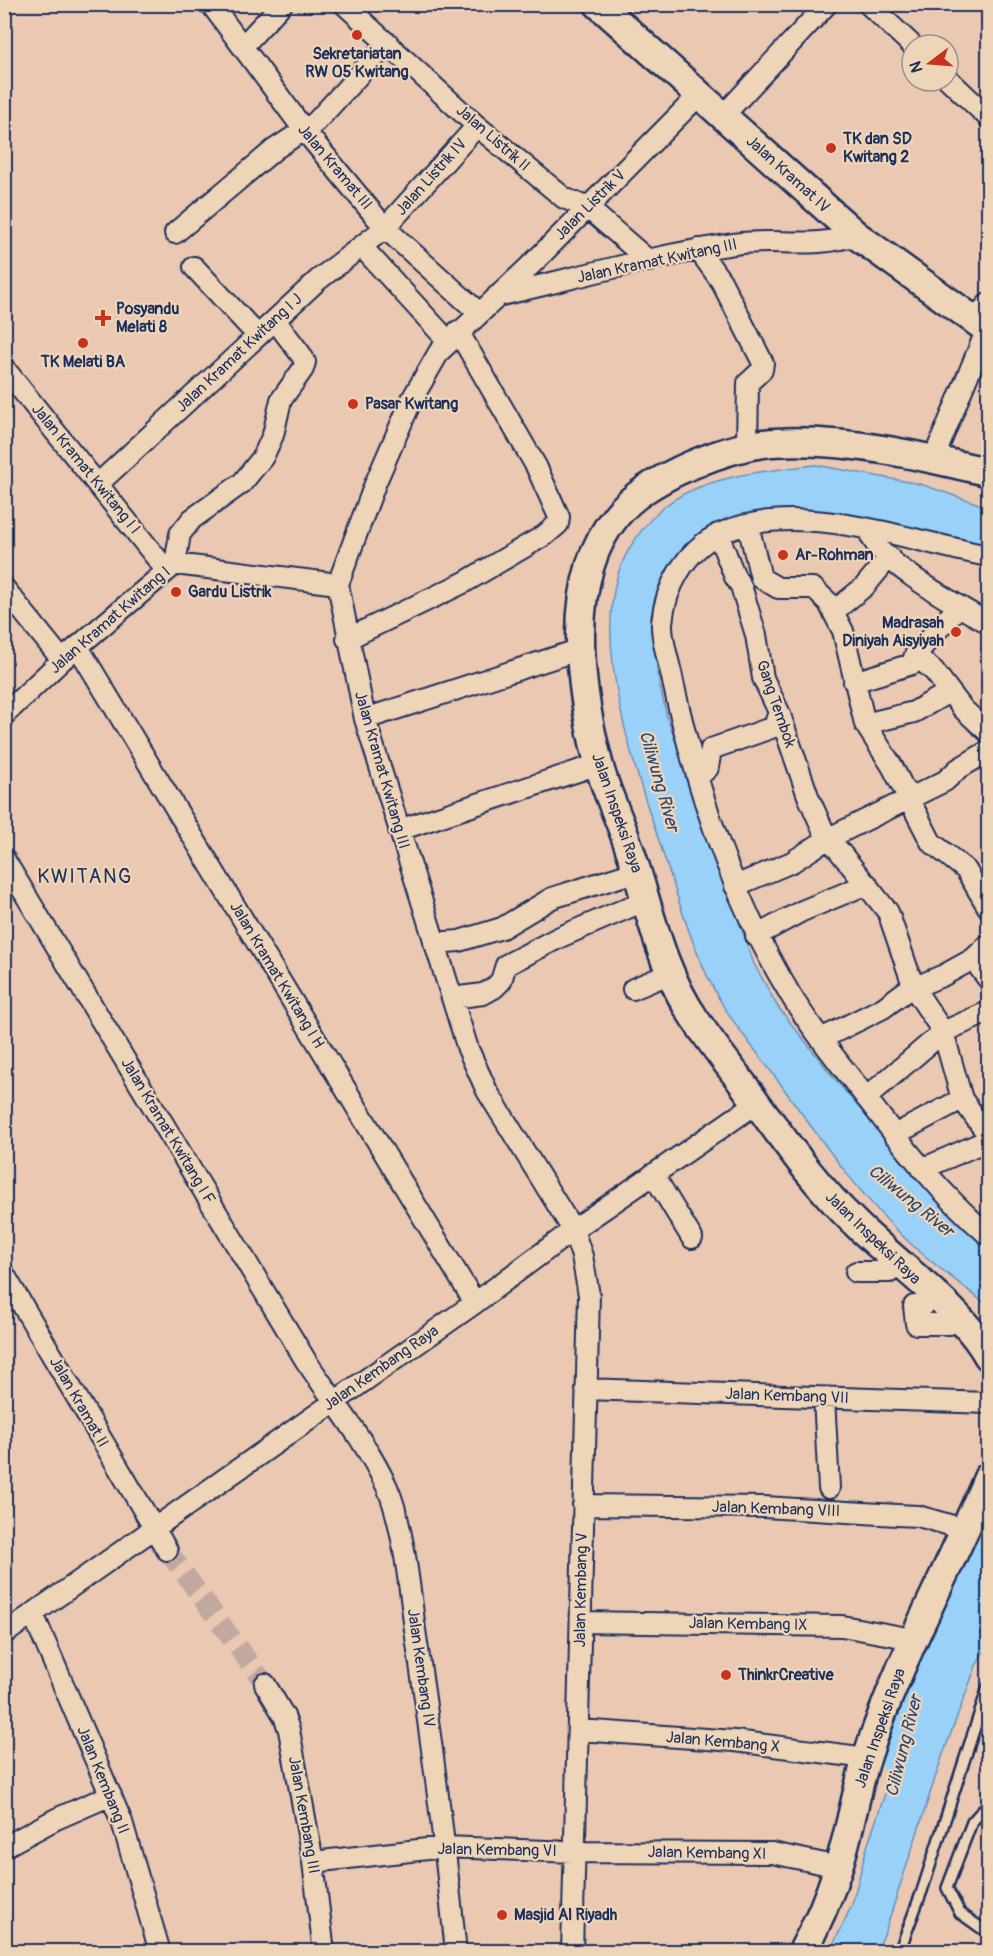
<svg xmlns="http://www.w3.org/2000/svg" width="993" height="1956" viewBox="0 0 993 1956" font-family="Pangolin,sans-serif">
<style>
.water{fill:#9ad1f9;stroke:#6790bb;stroke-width:1.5}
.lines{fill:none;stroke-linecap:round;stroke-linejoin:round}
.river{stroke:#9ad1f9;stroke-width:36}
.street-tunnel{stroke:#c1a9a0;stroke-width:20;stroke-dasharray:20 10;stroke-linecap:butt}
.lane-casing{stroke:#1b2f5e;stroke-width:14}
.street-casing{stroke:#1b2f5e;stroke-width:24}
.secondary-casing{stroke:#1b2f5e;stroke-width:32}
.lane{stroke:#efd5b7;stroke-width:9}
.street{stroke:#efd5b7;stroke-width:20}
.secondary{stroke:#efd5b7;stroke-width:27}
.poi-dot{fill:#c8321e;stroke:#efd5b7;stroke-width:2}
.labels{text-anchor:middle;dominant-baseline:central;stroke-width:4.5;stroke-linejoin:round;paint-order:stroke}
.poi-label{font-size:16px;font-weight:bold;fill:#1b2f5e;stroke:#efd5b7;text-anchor:start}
.street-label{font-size:16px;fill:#1b2f5e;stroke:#efd5b7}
.water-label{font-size:18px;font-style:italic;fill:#2e4775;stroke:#efd5b7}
.quarter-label{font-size:20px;letter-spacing:1.5px;fill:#1b2f5e;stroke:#efd5b7}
</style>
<rect width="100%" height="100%" fill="#ebc8b1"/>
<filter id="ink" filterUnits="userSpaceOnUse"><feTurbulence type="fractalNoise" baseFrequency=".0167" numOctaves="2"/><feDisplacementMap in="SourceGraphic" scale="12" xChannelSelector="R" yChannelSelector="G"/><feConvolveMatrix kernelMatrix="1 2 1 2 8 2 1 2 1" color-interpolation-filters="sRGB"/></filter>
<g filter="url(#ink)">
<!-- water -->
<path class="water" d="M816,465L920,484L988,507V550L806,517L691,543L656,637L657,673L667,717L754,964L778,1007L838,1083L927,1187L988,1244V1306C963,1285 935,1266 911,1244C859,1196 817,1134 776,1078C758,1053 736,1028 721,1002C695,958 681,907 665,859C639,780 593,657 618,574C625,551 645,522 664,507C700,476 770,470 816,465Z
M988,1546V1643L976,1666L942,1757L885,1932L877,1951H830L852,1905L866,1850L939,1634Z"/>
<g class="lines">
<!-- river -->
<path class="river" d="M900,1762L928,1650L988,1555"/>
<!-- street-tunnel -->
<path class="street-tunnel" d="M167,1550L265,1684"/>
<!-- lane casing -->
<g class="lane-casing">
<path id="lane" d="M988,1804L972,1822L947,1888L960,1913L988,1933
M899,1952L922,1891L988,1687"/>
</g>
<!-- street casing -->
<g class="street-casing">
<path id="street" d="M211,4L304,130L385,228L478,312
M344,4L477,126L564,198L588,208L649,261
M868,4L912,45
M243,46L282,4
M948,79L988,117
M723,116L827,4
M175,233L275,149L316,122L388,43
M362,247L448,341
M698,249L721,281L763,363L762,370L748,383L747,446
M194,267L258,336
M497,296C576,278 655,255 734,244C778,238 812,249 856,235
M973,321L988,304
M4,368L167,571
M933,460L987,329
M98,484L318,280L385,228L477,126
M748,525L761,578L778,588H813L828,602L843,631L865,724L892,766L931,842L966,870L988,907
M869,529C870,558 962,608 988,623
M718,534L735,577L741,586L756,635L763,678L779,712L808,796L824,832L888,912L914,988L943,1032L962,1099L988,1135
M988,556C910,541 796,498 719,534C686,550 665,587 662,623C661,641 670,664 673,682C696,788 734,902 790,994C813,1032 842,1066 868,1100C905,1149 942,1195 988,1235
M175,564L180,534L192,519L242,483L263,457L273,435L281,400L303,369L305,362L302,356L275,320
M4,588L62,660
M833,612L865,586L889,557
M347,639L465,582L545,535L558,524L559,517L536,466L458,331
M78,647L475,1303
M915,655L934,671L963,709L988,732
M854,682L912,664L915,655L959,606
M4,715L62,660L175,564L338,584
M365,719L581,649
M865,724L914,712L949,692
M699,776L708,768L711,749L774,727L779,712
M399,830L599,764
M4,859L306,1361C334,1402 366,1442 387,1487C403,1522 410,1591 415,1630C431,1737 445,1844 456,1952
M735,886L792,862L829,838L945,781L958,769L988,751
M756,936L802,911L867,884
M434,943L459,941L502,928L552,898L638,871
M988,945L973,959L988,979
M633,989L671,973
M452,998L483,994L494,988L501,981L506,965L560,937L644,901
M821,1039L883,1008L906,991L944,975L973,959
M866,1098L943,1032L988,1012
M894,1135L962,1099
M922,1169L986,1141
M653,1174L692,1238
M856,1272H890L899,1263
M4,1274L167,1550
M930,1292L923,1306H914L916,1324H950L959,1318
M586,1389L988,1403
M824,1398L829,1488
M583,1505L764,1507L897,1515L918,1516L967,1530
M33,1614L122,1822L160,1952
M581,1622L842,1626L913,1639
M4,1634L475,1303L573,1230L757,1103
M265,1684L284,1716L289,1730L313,1862L324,1952
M579,1730L735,1741L867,1758
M4,1847L56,1819L111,1795
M313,1862L445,1847L575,1852L772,1853L839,1867
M572,1952L589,1295L582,1256L573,1230L487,1091L468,1049L365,719L338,584L375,484L412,399L439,352L534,262L699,95"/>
</g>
<!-- secondary casing -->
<g class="secondary-casing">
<path id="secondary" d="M598,4L856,235L988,330
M988,472C922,456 853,440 784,442C749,442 710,456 678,471C656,482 633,495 617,515C564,578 579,687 598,761C604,787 617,813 626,839C648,898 658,965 695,1019C714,1047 736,1074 756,1102C787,1144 815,1184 852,1220C892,1261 961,1307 988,1356
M802,1952C817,1925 829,1897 838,1868C850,1832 855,1794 867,1757C898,1660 949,1571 988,1477"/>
</g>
<!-- lane -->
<use href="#lane" class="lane"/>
<!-- street -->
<use href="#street" class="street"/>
<!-- secondary -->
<use href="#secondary" class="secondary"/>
</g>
</g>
<!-- markers -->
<g class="poi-dot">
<circle cx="357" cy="35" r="6"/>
<circle cx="831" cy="148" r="6"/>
<path d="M100 309h6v6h6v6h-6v6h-6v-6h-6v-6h6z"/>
<circle cx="83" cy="343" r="6"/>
<circle cx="353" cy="404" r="6"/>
<circle cx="783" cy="555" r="6"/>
<circle cx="176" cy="592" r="6"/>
<circle cx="956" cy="632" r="6"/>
<circle cx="726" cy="1675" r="6"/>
<circle cx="502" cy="1915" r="6"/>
</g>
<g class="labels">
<!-- poi labels -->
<g class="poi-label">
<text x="357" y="54" text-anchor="middle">Sekretariatan<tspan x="357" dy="18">RW 05 Kwitang</tspan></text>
<text x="843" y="139">TK dan SD<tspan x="843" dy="18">Kwitang 2</tspan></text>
<text x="116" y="309">Posyandu<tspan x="116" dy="18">Melati 8</tspan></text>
<text x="83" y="362" text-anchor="middle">TK Melati BA</text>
<text x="365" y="404">Pasar Kwitang</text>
<text x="795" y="555">Ar-Rohman</text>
<text x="188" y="592">Gardu Listrik</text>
<text x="944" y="623" text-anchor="end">Madrasah<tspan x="944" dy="18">Diniyah Aisyiyah</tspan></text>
<text x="738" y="1675">ThinkrCreative</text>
<text x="514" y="1915">Masjid Al Riyadh</text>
</g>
<!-- street labels -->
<g class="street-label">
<text transform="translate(493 138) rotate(41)">Jalan Listrik II</text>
<text transform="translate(335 167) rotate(50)">Jalan Kramat III</text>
<text transform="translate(788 174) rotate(42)">Jalan Kramat IV</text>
<text transform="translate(431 177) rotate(-48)">Jalan Listrik IV</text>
<text transform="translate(590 205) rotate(-45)">Jalan Listrik V</text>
<text transform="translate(657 261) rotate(-12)">Jalan Kramat Kwitang III</text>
<text transform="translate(239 353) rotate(-43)">Jalan Kramat Kwitang I J</text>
<text transform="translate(86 469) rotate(51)">Jalan Kramat Kwitang I I</text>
<text transform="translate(110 620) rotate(-41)">Jalan Kramat Kwitang I</text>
<text transform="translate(776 704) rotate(71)">Gang Tembok</text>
<text transform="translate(382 770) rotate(74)">Jalan Kramat Kwitang III</text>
<text transform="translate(617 813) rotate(71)">Jalan Inspeksi Raya</text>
<text transform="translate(277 975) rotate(59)">Jalan Kramat Kwitang I H</text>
<text transform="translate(168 1131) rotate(59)">Jalan Kramat Kwitang I F</text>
<text transform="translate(873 1238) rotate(44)">Jalan Inspeksi Raya</text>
<text transform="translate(381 1368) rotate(-35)">Jalan Kembang Raya</text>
<text transform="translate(787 1396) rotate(2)">Jalan Kembang VII</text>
<text transform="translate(79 1402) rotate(60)">Jalan Kramat II</text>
<text transform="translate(776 1509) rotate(2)">Jalan Kembang VIII</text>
<text transform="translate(581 1590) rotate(-89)">Jalan Kembang V</text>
<text transform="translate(748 1624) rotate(1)">Jalan Kembang IX</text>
<text transform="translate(421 1668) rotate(82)">Jalan Kembang IV</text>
<text transform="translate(880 1728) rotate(-71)">Jalan Inspeksi Raya</text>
<text transform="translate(723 1742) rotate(5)">Jalan Kembang X</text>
<text transform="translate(103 1780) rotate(68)">Jalan Kembang II</text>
<text transform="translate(304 1815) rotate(80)">Jalan Kembang III</text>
<text transform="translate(497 1850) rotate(1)">Jalan Kembang VI</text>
<text transform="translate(707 1853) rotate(1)">Jalan Kembang XI</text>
</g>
<!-- water labels -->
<g class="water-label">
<text transform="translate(659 781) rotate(74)">Ciliwung River</text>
<text transform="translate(911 1201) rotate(39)">Ciliwung River</text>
<text transform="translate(904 1746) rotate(-76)">Ciliwung River</text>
</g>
<!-- quarter labels -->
<g class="quarter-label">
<text x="85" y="876">KWITANG</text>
</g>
</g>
<!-- margin -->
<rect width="993" height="1956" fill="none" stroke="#efd5b7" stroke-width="24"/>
<rect x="12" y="12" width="969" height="1932" fill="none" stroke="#1b2f5e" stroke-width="2" filter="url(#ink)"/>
<!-- north arrow -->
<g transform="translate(930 63) rotate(254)"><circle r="28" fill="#efd5b7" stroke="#9a9393" stroke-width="1.5"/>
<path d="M0-4.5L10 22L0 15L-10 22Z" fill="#c8321e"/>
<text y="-9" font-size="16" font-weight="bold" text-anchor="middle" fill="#1b2f5e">N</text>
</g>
</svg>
